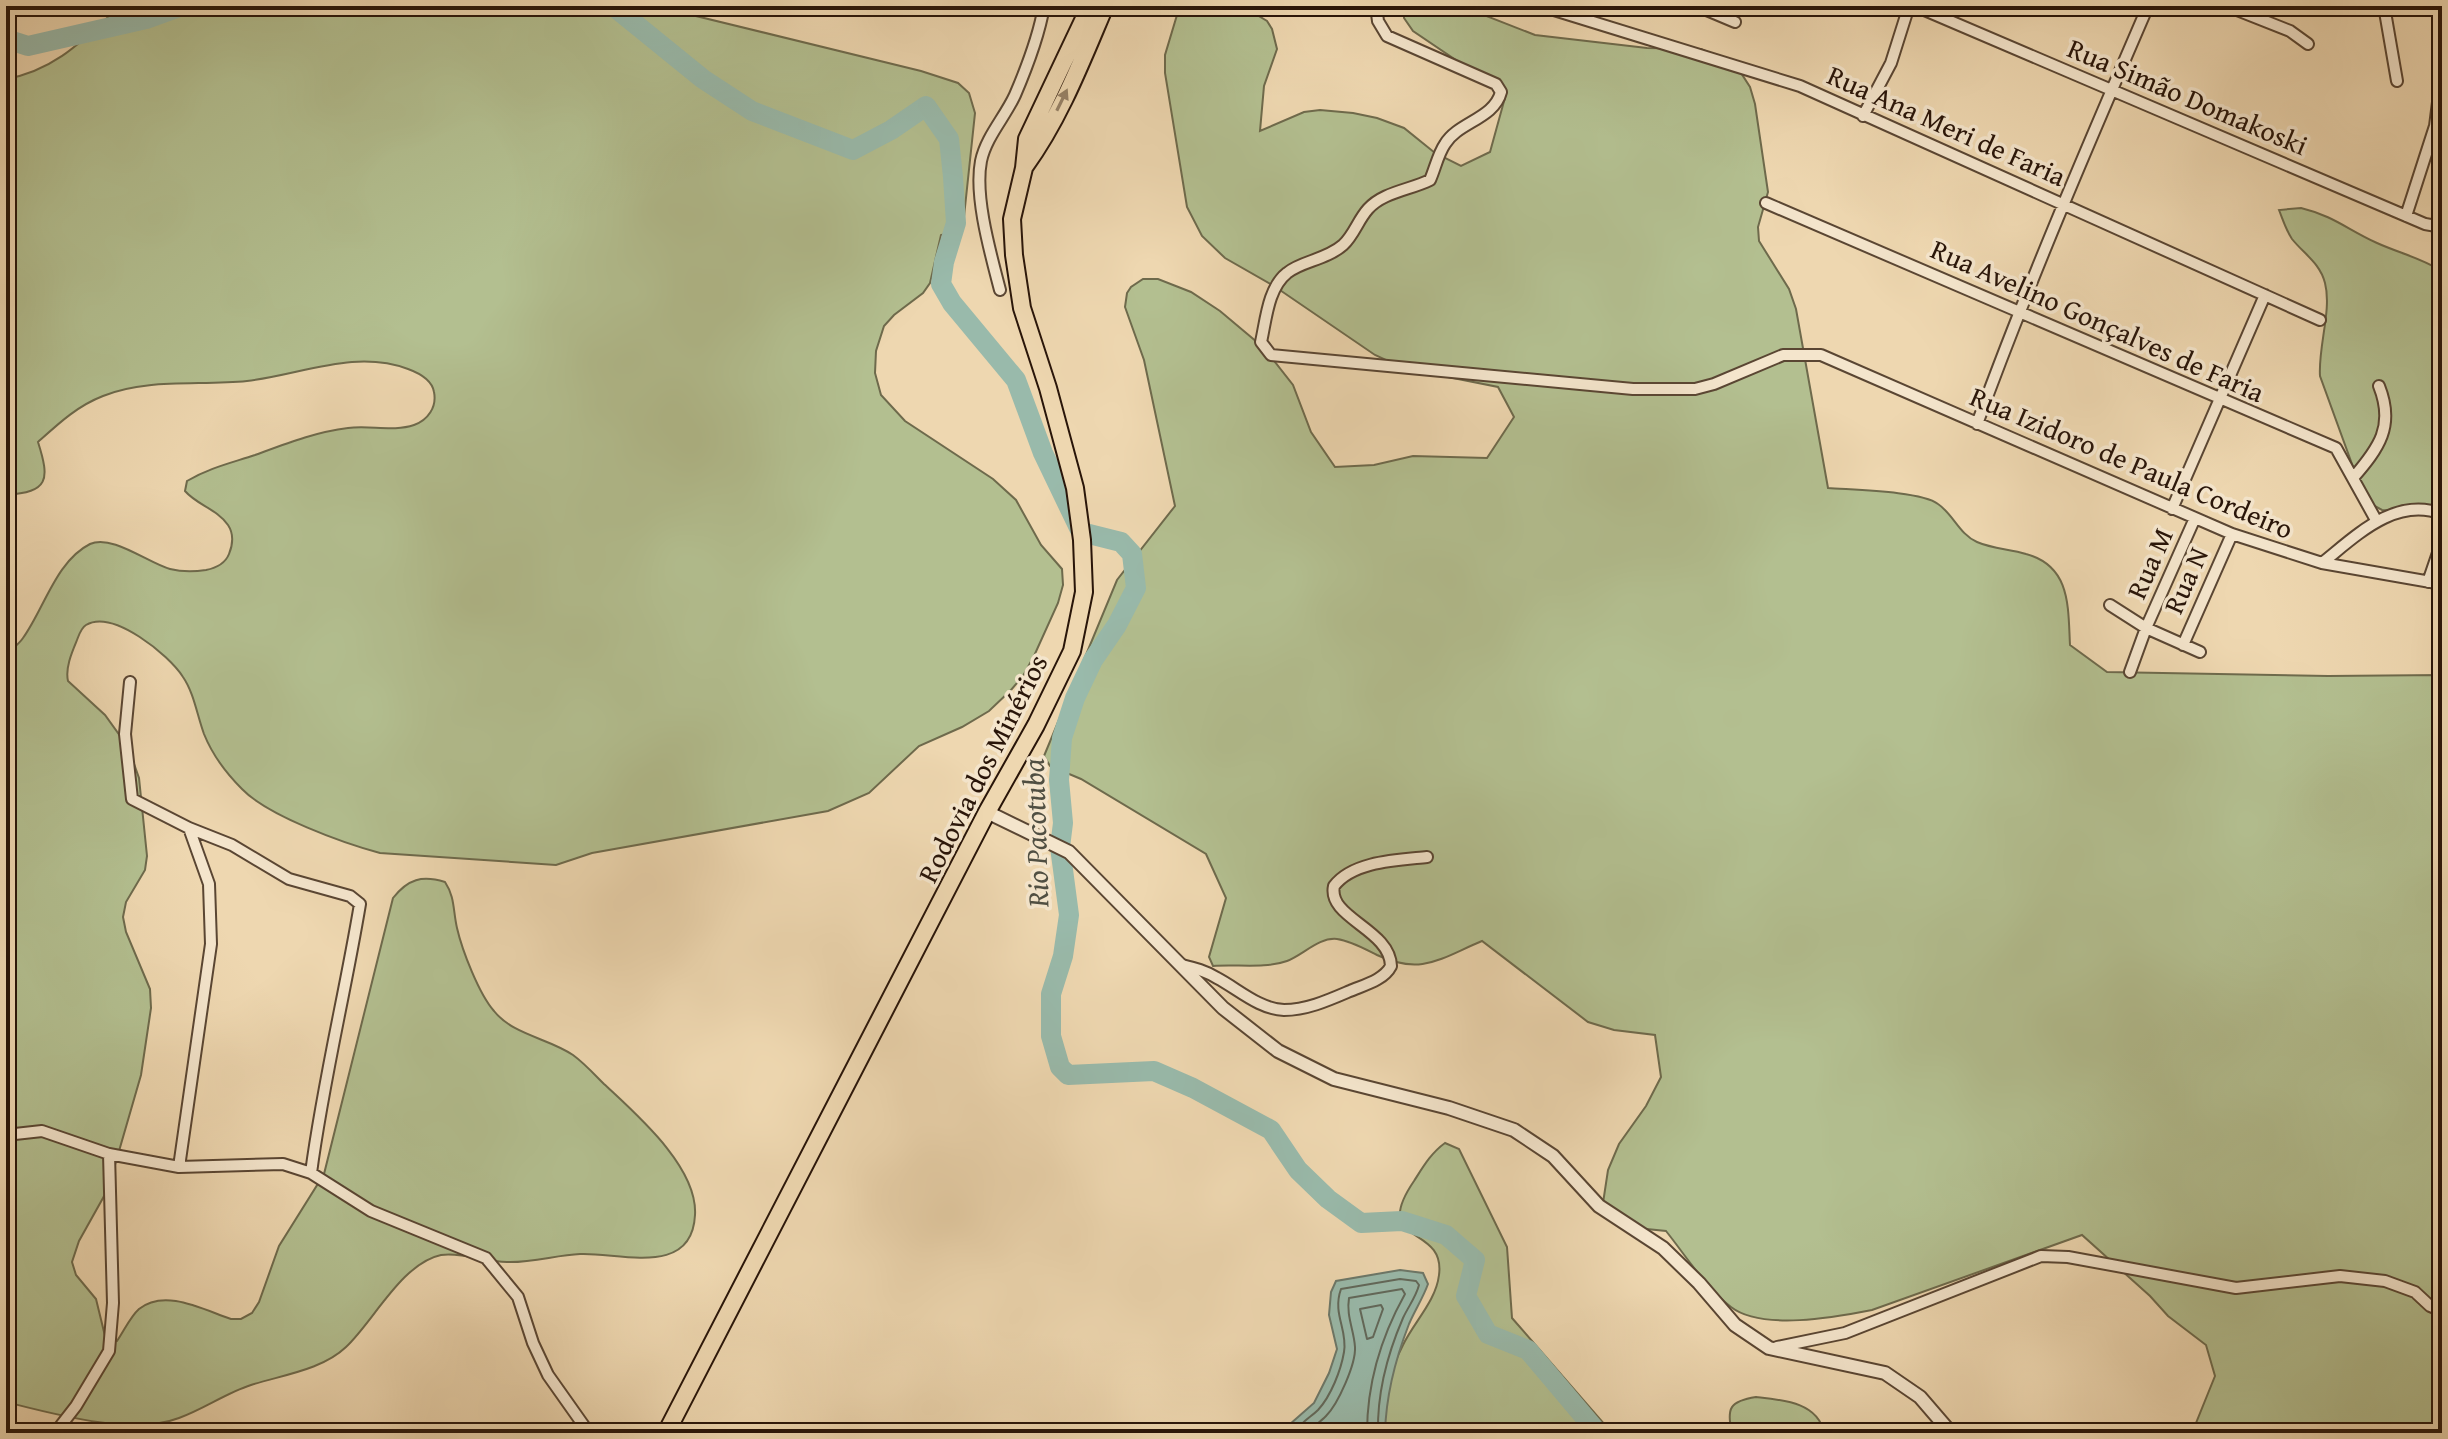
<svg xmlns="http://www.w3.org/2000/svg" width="2448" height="1439" viewBox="0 0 2448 1439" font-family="'Gentium Book Plus',serif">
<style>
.green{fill:#b3bf90;stroke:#6e6a4c;stroke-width:2}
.water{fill:#99baab;stroke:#6c786a;stroke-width:2}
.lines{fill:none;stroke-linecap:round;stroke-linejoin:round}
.shore{stroke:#61685a;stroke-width:2}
.river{stroke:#99baab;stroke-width:20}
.minor-casing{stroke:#5a4633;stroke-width:14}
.tertiary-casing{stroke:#5a4633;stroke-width:16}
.primary-casing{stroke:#291509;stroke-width:20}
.minor{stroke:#f4e5cc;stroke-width:10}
.tertiary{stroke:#f4e5cc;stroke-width:12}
.primary{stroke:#eed7b0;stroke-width:16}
.oneway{fill:#958065}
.labels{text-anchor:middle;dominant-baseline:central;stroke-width:7;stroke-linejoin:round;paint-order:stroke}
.street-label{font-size:28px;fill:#291509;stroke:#f4e5cc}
.water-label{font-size:30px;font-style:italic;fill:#504f42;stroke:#f4e5cc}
</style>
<rect width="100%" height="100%" fill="#eed7b0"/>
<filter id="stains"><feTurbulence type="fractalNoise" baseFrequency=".0025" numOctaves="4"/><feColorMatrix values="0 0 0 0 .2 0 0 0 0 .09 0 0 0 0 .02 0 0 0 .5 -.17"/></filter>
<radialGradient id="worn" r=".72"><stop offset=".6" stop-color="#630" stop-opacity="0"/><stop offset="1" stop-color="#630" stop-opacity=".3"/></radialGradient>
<!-- green -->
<path class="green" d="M120,6H655L921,71L958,83L969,93L975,113L963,226L954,232L941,235L930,283L923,293L894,315L884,326L876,351L875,373L881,395L905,421L993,479L1016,500L1041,545L1062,569L1063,585L1058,603L1034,656L1023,676L1011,690L989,711L962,727L919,746L869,793L828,811L592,853L556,865L380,853C343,843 268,816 242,789C227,774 212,754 204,734C197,715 194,693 183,677C169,655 113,609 86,625C81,628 79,635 77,640C72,652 65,668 68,681L105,715L128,747L139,778L147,856L145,870L126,902L123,917L126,932L150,989L151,1008L141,1075L108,1189L79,1241L72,1262L76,1275L96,1299L106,1340L117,1341C124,1331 130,1317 139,1309C165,1288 204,1310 231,1319H241L252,1313L259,1302L279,1246L324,1174L393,898C408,879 422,875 445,882C455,897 453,911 457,928C462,950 479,994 494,1011C513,1035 548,1038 573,1055C584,1063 594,1074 604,1084C636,1114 698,1167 695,1215C692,1278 619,1252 580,1254C556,1255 532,1263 507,1262C485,1262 463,1252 441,1255C402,1263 373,1322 346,1347C322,1370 282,1375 251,1385C226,1393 204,1409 179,1418C132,1436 54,1414 6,1402V655C12,649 19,644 23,638C44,609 56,561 90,544C112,534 148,563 170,569C182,572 193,572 206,570C216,568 225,564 229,554C233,544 234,534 228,525C217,509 197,505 185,491L187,481C209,468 231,463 255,455C285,444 315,432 348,428C369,425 394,432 414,425C428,420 437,407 434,392C432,380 419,373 408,369C354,349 301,375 247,381C200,386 147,378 103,396C77,406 58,424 38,442C50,480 49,492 6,495V79C56,70 84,39 120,6Z
M1198,6H1242L1267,21L1272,29L1277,49L1264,86L1260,131L1304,112L1320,110L1353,113L1377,118L1404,128L1435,153L1461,166L1490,152L1506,94L1413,31L1404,18V6H1461L1535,35L1647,48L1701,49L1720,57L1741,73L1750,87L1755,104L1768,192L1758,227L1759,241L1789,289L1796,309L1828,488C1852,490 1921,491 1938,504C1953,514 1960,535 1977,542C1993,549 2010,549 2026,554C2071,566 2068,607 2070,645L2107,672L2328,676L2442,675V1418L2427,1433H2192L2215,1376L2206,1345L2168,1316L2150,1296L2082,1235L1872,1310C1836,1317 1762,1331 1731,1307C1706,1288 1686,1256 1666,1231L1627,1227L1603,1203L1608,1170L1619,1144L1646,1106L1661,1077L1655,1035L1614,1030L1588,1022L1482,941C1441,958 1422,976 1377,955C1365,949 1351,941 1337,939C1319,937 1303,955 1287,961C1265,969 1236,964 1213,966L1209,957L1226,898L1206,854L1081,779L1050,766L1044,756L1117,580L1175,506L1144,360L1125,307L1127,293L1131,287L1143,279H1158L1191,292L1220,311L1264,348L1293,385L1311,432L1335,467L1374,465L1413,456L1487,458L1514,417L1498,387L1403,368L1375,355L1274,286L1225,258L1202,236L1187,207L1165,73V55L1177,15Z
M2301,208C2334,216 2348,230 2377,243C2399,253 2421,258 2442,271V518L2420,512L2382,510L2371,504L2356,475L2320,376C2318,347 2332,310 2325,283C2320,263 2304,254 2292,239C2286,230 2283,220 2279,210Z
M1445,1143L1459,1149L1507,1247L1512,1318L1612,1433H1381C1382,1403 1389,1372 1403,1345C1414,1322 1436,1301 1439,1275C1446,1223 1369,1247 1414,1181C1423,1167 1431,1153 1445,1143Z
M1756,1397C1783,1400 1818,1402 1824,1433H1732C1726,1408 1730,1401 1756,1397Z"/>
<!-- water -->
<path class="water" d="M1400,1270L1423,1273L1428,1284C1423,1298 1415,1310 1409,1324C1395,1360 1386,1394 1385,1433H1289V1425L1314,1403L1329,1373L1337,1349L1329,1315L1331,1292L1336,1281Z"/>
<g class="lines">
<!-- shore -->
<path class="shore" d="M1381,1305L1383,1309L1373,1337L1367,1339L1360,1309Z
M1297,1433C1300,1422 1310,1418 1318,1410C1331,1396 1341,1370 1344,1352C1348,1330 1332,1314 1341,1289L1400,1279L1416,1281L1419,1285C1416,1297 1408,1307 1403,1318C1387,1355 1377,1393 1378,1433
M1307,1433C1313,1427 1320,1422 1326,1416C1338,1404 1356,1364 1355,1347C1354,1330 1346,1316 1349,1298L1402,1289L1405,1294C1381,1337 1367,1384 1367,1433"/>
<!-- river -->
<path class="river" d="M613,6L703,79L752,111L853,150L891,130L926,106L949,139L953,177L956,223L944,262L941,284L952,303L1016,380L1043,453L1081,532L1121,542L1132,554L1136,588L1117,625L1093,660L1075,698L1062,738L1059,780L1063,823L1060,847L1069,915L1063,956L1051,994V1036L1060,1067L1068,1075L1154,1071L1193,1088L1271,1130L1298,1170L1328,1199L1361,1223L1402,1221L1446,1235L1475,1260L1466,1296L1488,1334L1528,1350L1598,1433
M6,39L28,46L146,19L182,6"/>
<!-- minor casing -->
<g class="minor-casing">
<path id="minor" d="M1376,6L1378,21L1387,36L1496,84L1501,92C1494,119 1458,122 1445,144C1438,154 1435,169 1430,180C1410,190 1383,192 1368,209C1358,220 1354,235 1343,245C1326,260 1301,261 1287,273C1268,288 1266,320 1261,342L1271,355L1633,389H1695L1714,384L1783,355H1821L2232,534L2322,563L2442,584
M1541,6L1800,86L2320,320
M1697,6L1735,22
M1915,6L2425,224L2442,227
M2227,6L2290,31L2308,44
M2384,6L2397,81
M1863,116L1891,63L1909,6
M1766,203L2336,448L2376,520
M2406,216L2435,126L2442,70
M1000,290C991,255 974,197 981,161C986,137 1005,117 1015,95C1027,67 1039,36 1044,6
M1977,424C2029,282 2088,145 2148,6
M2353,478C2379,448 2395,426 2379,386
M2172,509L2265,295
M2322,563C2356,536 2395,496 2442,514
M2428,582L2442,541
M2110,605L2146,628L2200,652
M2183,645L2232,534
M2130,672L2146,628L2195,518
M130,682L125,734L132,799L189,828L232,845L289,879L350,896L360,904C345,994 323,1082 311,1173
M1182,965C1194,968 1206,971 1217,978C1238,989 1259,1009 1284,1010C1307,1010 1329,1000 1350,991C1364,985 1384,980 1391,966C1390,929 1327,918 1334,886C1353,861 1398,860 1427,857
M6,1135L42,1131L109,1154L179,1167L283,1164L311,1173L371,1211L486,1258L518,1297L533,1343L548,1375L589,1433
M179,1167L211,944L209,884L189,828
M1777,1347L1845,1333L2041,1256L2068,1257L2236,1288L2340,1276L2385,1281L2415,1292L2430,1306L2442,1311
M55,1433L76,1406L109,1351L113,1303L109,1154"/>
</g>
<!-- tertiary casing -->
<g class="tertiary-casing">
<path id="tertiary" d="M987,812L1069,852L1223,1008L1278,1051L1334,1079L1449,1108L1514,1130L1553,1156L1599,1206L1663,1248L1699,1283L1735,1325L1769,1348L1885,1373L1920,1397L1951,1433"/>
</g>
<!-- primary casing -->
<g class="primary-casing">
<path id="primary" d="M6,8L9,6
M1025,166C1060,118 1082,60 1105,6
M666,1433L987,812L1036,725L1072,651L1084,592L1082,540L1075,488L1048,388L1022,308L1014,255L1012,219L1024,168L1027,139L1090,6"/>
</g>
<!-- minor -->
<use href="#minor" class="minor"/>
<!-- tertiary -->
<use href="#tertiary" class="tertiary"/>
<!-- primary -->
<use href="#primary" class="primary"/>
</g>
<!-- one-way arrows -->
<defs><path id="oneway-solid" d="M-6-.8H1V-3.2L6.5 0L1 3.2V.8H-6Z" transform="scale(2)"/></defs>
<use class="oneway" href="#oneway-solid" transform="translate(1062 100) rotate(-64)"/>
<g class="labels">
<!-- street labels -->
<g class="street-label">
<text transform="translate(2188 96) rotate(23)">Rua Simão Domakoski</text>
<text transform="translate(1947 125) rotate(24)">Rua Ana Meri de Faria</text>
<text transform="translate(2098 320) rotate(24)">Rua Avelino Gonçalves de Faria</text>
<text transform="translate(2132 462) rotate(23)">Rua Izidoro de Paula Cordeiro</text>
<text transform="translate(2149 563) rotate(-66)">Rua M</text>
<text transform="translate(2185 580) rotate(-66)">Rua N</text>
<text transform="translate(982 768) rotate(-63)">Rodovia dos Minérios</text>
</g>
<!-- water labels -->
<g class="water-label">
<text transform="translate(1035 833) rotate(-92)">Rio Pacotuba</text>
</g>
</g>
<!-- margin -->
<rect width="2448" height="1439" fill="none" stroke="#eed7b0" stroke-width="32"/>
<rect x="8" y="8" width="2432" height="1423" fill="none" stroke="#291509" stroke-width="4"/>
<rect x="16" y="16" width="2416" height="1407" fill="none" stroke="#291509" stroke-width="2"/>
<rect width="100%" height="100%" filter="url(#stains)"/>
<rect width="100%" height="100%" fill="url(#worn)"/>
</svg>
